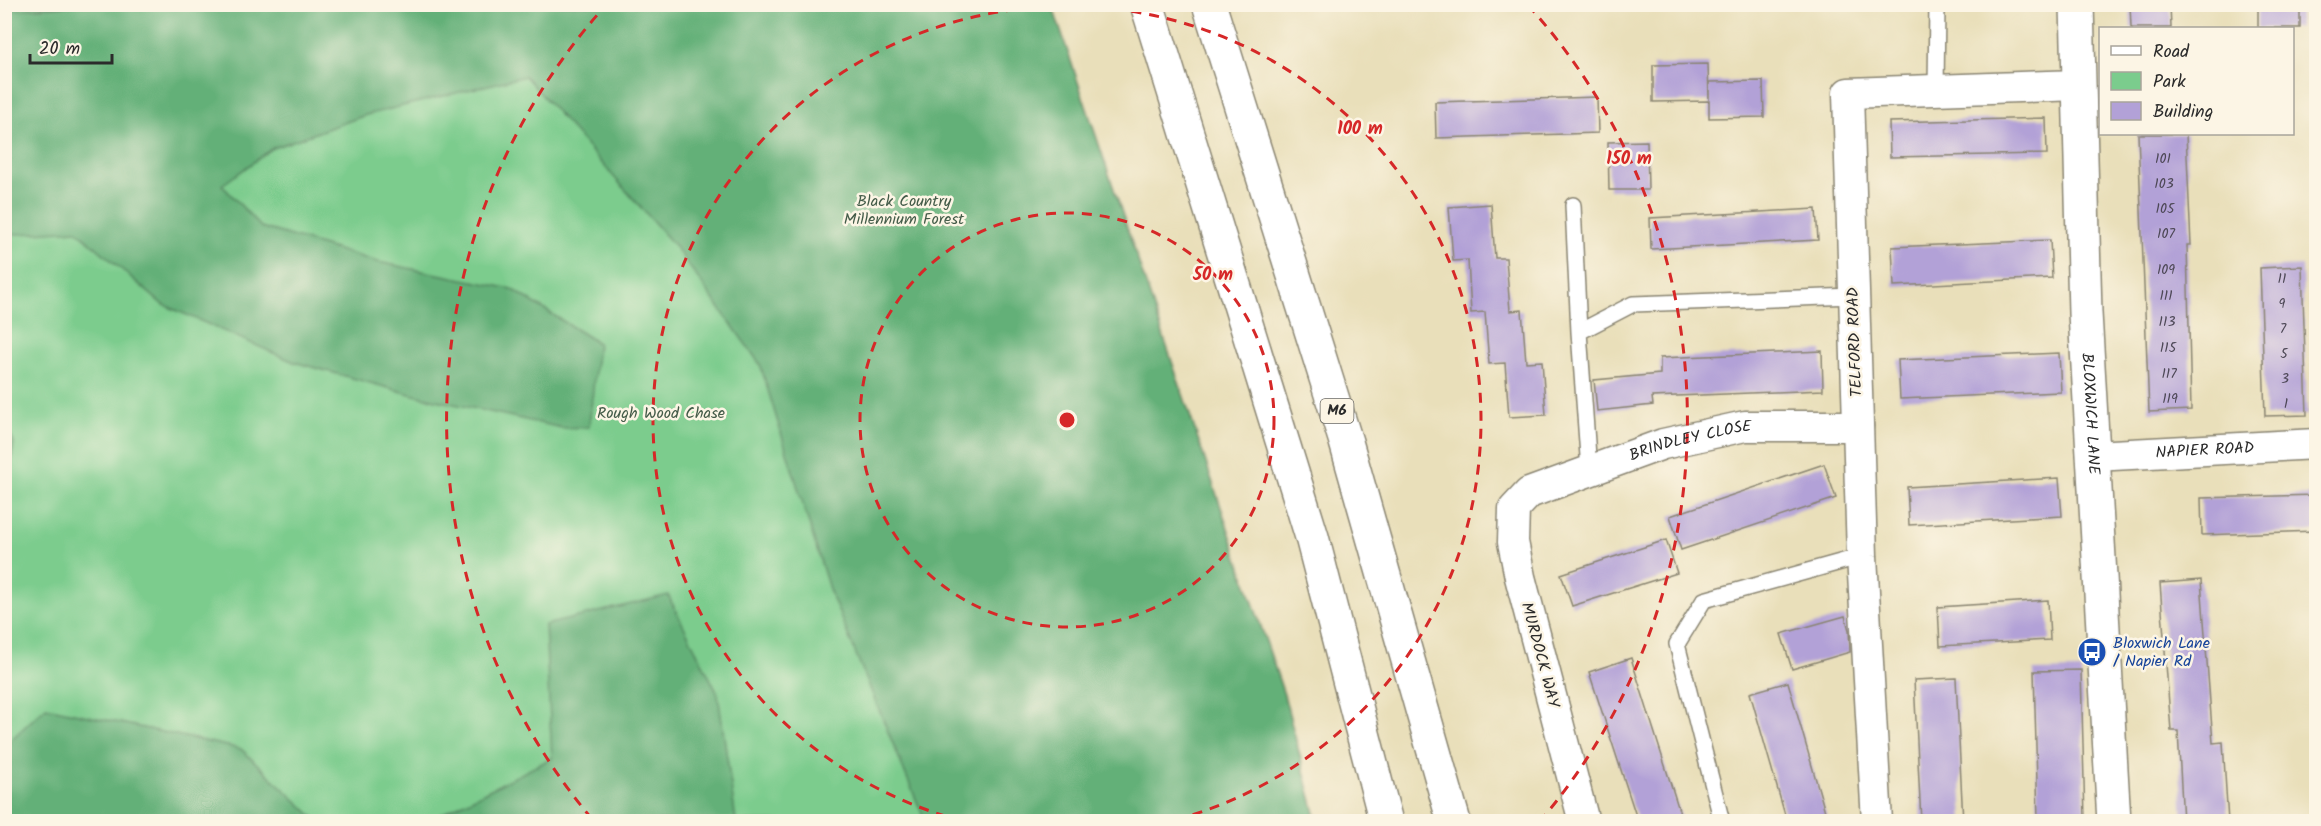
<svg xmlns="http://www.w3.org/2000/svg" width="2321" height="826" viewBox="0 0 2321 826" font-family="Kalam,sans-serif">
<style>
.green{fill:#7bcc8d;stroke:#537c5c;stroke-width:1.5}
.forest{fill:#64b078;stroke:#486e52;stroke-width:1.5}
.building{fill:#b2a1d7}
.lines{fill:none;stroke-linecap:round;stroke-linejoin:round}
.lane-casing{stroke:#8a8572;stroke-width:18}
.street-casing{stroke:#8a8572;stroke-width:33}
.secondary-casing{stroke:#8a8572;stroke-width:36}
.highway-casing{stroke:#8a8572;stroke-width:36}
.lane{stroke:#fff;stroke-width:15}
.street{stroke:#fff;stroke-width:30}
.secondary{stroke:#fff;stroke-width:33}
.highway{stroke:#fff;stroke-width:33}
.ring{fill:none;stroke:#d62828;stroke-width:3;stroke-dasharray:10 8}
.labels{text-anchor:middle;dominant-baseline:central;stroke-width:5;stroke-linejoin:round;paint-order:stroke}
.number-label{font-size:14px;fill:#4d4856}
.shield{fill:#fcf5e5;stroke:#6a6863;stroke-width:1.5}
.shield-label{font-size:15px;font-weight:bold;fill:#2b2b2b}
.park-label{font-size:16px;fill:#435b48;stroke:#fcf5e5}
.street-label{font-size:16px;fill:#2b2b2b;stroke:#fcf5e5}
.transit-label{font-size:16px;fill:#164399;stroke:#fcf5e5;text-anchor:start}
.centre{fill:#d62828;stroke:#fcf5e5;stroke-width:3}
.ring-label{font-size:18px;text-anchor:middle;font-weight:bold;fill:#d62828;stroke:#fcf5e5;stroke-width:5;stroke-linejoin:round;paint-order:stroke}
</style>
<rect width="100%" height="100%" fill="#fcf5e5"/>
<filter id="ink" filterUnits="userSpaceOnUse"><feTurbulence type="fractalNoise" baseFrequency=".0167" numOctaves="2"/><feDisplacementMap in="SourceGraphic" scale="12" xChannelSelector="R" yChannelSelector="G"/><feConvolveMatrix kernelMatrix="1 2 1 2 8 2 1 2 1" color-interpolation-filters="sRGB"/></filter>
<filter id="wash" filterUnits="userSpaceOnUse"><feTurbulence type="fractalNoise" baseFrequency=".008" numOctaves="4" result="noise"/><feDisplacementMap in="SourceGraphic" scale="24" xChannelSelector="R" yChannelSelector="G"/><feGaussianBlur stdDeviation="1.35" result="paint"/><feColorMatrix in="noise" values="0 0 0 0 0 0 0 0 0 0 0 0 0 0 0 0 0 1.4 0 .05"/><feComposite in="paint" operator="in"/></filter>
<g filter="url(#wash)">
<rect width="100%" height="100%" fill="#e9dfba"/>
<!-- green -->
<path class="green" d="M5,5H1052L1284,695L1317,821L5,822Z"/>
<!-- forest -->
<path class="forest" d="M78,5H1052L1284,695L1317,821H925L829,589L760,364L674,245L525,76L366,115L273,148L222,185L261,227L378,262L512,289L598,343L589,427L562,428L414,395L294,362L162,304L76,230L5,235V10Z
M5,423L14,442L5,509Z
M668,595L718,694L736,821H428L552,758L545,625Z
M46,707L241,749L318,821H5V745Z"/>
<g id="blocks">
<!-- building -->
<path class="building" d="M2130,4H2170L2171,28H2131Z
M2258,4H2300V28H2258Z
M1708,64L1709,100V82L1763,81L1764,117L1709,118V101L1653,102V65Z
M1597,97L1598,133L1436,138L1435,102Z
M2046,118L2047,154L1890,157L1889,122Z
M2138,134H2186L2191,245H2187L2191,410L2149,412Z
M1647,141L1648,190H1609L1608,142Z
M1491,204L1495,258H1506L1510,311L1522,310L1526,362L1542,361L1546,415L1509,417L1505,363L1489,364L1485,312L1471,313L1468,260L1453,261L1449,207Z
M1816,209L1818,240L1651,249L1650,218Z
M2050,240L2052,278L1894,286L1892,247Z
M2302,266L2307,415L2265,416L2260,268Z
M1822,351L1823,390L1652,397L1653,405L1597,411L1594,380L1660,374V358Z
M2059,353L2061,392L1900,399L1898,360Z
M1824,464L1836,498L1681,550L1670,516Z
M2059,478L2062,516L1909,525L1907,487Z
M2316,495V531L2202,535L2201,498Z
M1666,540L1677,573L1572,606L1561,574Z
M2201,580L2213,743L2223,742L2228,822H2183L2178,731H2171L2160,583Z
M2048,600L2050,640L1940,646L1938,607Z
M1845,616L1849,630L1850,652L1792,669L1781,634Z
M1631,658L1679,810L1683,822H1638L1589,672Z
M2081,670L2085,819L2038,820L2034,671Z
M1956,678L1963,822H1921L1914,680Z
M1788,682L1828,822H1787L1750,693Z"/>
</g>
</g>
<g filter="url(#ink)">
<use href="#blocks" fill-opacity="0" stroke="#8a8572" stroke-width="1.5"/>
<g class="lines">
<!-- lane casing -->
<g class="lane-casing">
<path id="lane" d="M1936,90L1937,4
M1573,205L1579,332
M1589,470L1579,332L1633,304L1854,296
M1722,822L1677,644L1704,600L1862,556"/>
</g>
<!-- street casing -->
<g class="street-casing">
<g id="street">
<path id="s1" d="M2094,456L2316,444"/>
<path id="s2" d="M1584,822L1520,577L1513,542L1514,509L1529,493L1663,444L1745,426H1858"/>
<path d="M1877,822L1862,556L1848,93L2079,85"/>
</g>
</g>
<!-- secondary casing -->
<g class="secondary-casing">
<g id="secondary">
<path id="s3" d="M2077,4L2085,313L2114,822"/>
</g>
</g>
<!-- highway casing -->
<g class="highway-casing">
<path id="highway" d="M1147,4L1312,537L1386,822
M1209,4L1346,442L1454,822"/>
</g>
<!-- lane -->
<use href="#lane" class="lane"/>
<!-- street -->
<use href="#street" class="street"/>
<!-- secondary -->
<use href="#secondary" class="secondary"/>
<!-- highway -->
<use href="#highway" class="highway"/>
</g>
</g>
<!-- distance rings -->
<g class="ring">
<circle cx="1067" cy="420" r="207"/>
<path d="M963 821A414 414 0 1 1 1171 821"/>
<path d="M592 819A620 620 0 0 1 606 5M1528 5A620 620 0 0 1 1542 819"/>
</g>
<!-- icons -->
<defs>
<g id="bus-disc" transform="scale(1.5)"><circle r="9.5" fill="#1a4fb4" stroke="#fcf5e5"/><path d="M-5-6H5V4H4V6H2V4H-2V6H-4V4H-5ZM-3.5-4V0h7V-4ZM-3.5 1.2v1.5H-2V1.2ZM2 1.2v1.5H3.5V1.2Z" fill="#fff"/></g>
</defs>
<g fill-rule="evenodd">
<use href="#bus-disc" x="2092" y="652"/>
</g>
<g class="labels">
<!-- number labels -->
<g class="number-label">
<text x="2163" y="159">101</text>
<text x="2164" y="184">103</text>
<text x="2165" y="209">105</text>
<text x="2166" y="234">107</text>
<text x="2166" y="270">109</text>
<text x="2282" y="279">11</text>
<text x="2166" y="296">111</text>
<text x="2282" y="304">9</text>
<text x="2167" y="322">113</text>
<text x="2283" y="329">7</text>
<text x="2168" y="348">115</text>
<text x="2284" y="354">5</text>
<text x="2169" y="374">117</text>
<text x="2285" y="379">3</text>
<text x="2170" y="399">119</text>
<text x="2286" y="404">1</text>
</g>
<!-- shield labels -->
<rect class="shield" x="1320.5" y="399" width="33" height="24" rx="4.5"/>
<g class="shield-label">
<text x="1337" y="411">M6</text>
</g>
<!-- park labels -->
<g class="park-label">
<text x="904" y="201">Black Country<tspan x="904" dy="18">Millennium Forest</tspan></text>
<text x="661" y="413">Rough Wood Chase</text>
</g>
<!-- street labels -->
<g class="street-label">
<text transform="translate(1855 342) rotate(-92)">TELFORD ROAD</text>
<text stroke="none"><textPath href="#s3" startOffset="410">BLOXWICH LANE</textPath></text>
<text stroke="none"><textPath href="#s2" startOffset="514">BRINDLEY CLOSE</textPath></text>
<text stroke="none"><textPath href="#s1" startOffset="111">NAPIER ROAD</textPath></text>
<text transform="translate(1540 655) rotate(75)">MURDOCK WAY</text>
</g>
<!-- transit labels -->
<g class="transit-label">
<text x="2113" y="643">Bloxwich Lane<tspan x="2113" dy="18">/ Napier Rd</tspan></text>
</g>
</g>
<circle cx="1067" cy="420" r="9" class="centre"/>
<g class="ring-label">
<text x="1360" y="134">100 m</text>
<text x="1629" y="164">150 m</text>
<text x="1213" y="280">50 m</text>
</g>
<!-- margin -->
<rect width="2321" height="826" fill="none" stroke="#fcf5e5" stroke-width="24"/>
<!-- legend -->
<rect x="2099" y="27" width="195" height="108" fill="#fcf5e5" stroke="#a8a49b" stroke-width="1.5"/>
<rect x="2111" y="46" width="30" height="9" fill="#ffffff" stroke="#a8a49b" stroke-width="1.5"/>
<text x="2153" y="57" font-size="18" fill="#2b2b2b">Road</text>
<rect x="2111" y="72" width="30" height="18" fill="#7bcc8d" stroke="#a8a49b" stroke-width="1.5"/>
<text x="2153" y="87" font-size="18" fill="#2b2b2b">Park</text>
<rect x="2111" y="102" width="30" height="18" fill="#b2a1d7" stroke="#a8a49b" stroke-width="1.5"/>
<text x="2153" y="117" font-size="18" fill="#2b2b2b">Building</text>
<!-- scale -->
<path d="M30 54v9h82v-9" fill="none" stroke="#2b2b2b" stroke-width="3"/>
<text x="39" y="54" font-size="18" fill="#2b2b2b" stroke="#fcf5e5" stroke-width="4.5" paint-order="stroke">20 m</text>
</svg>
